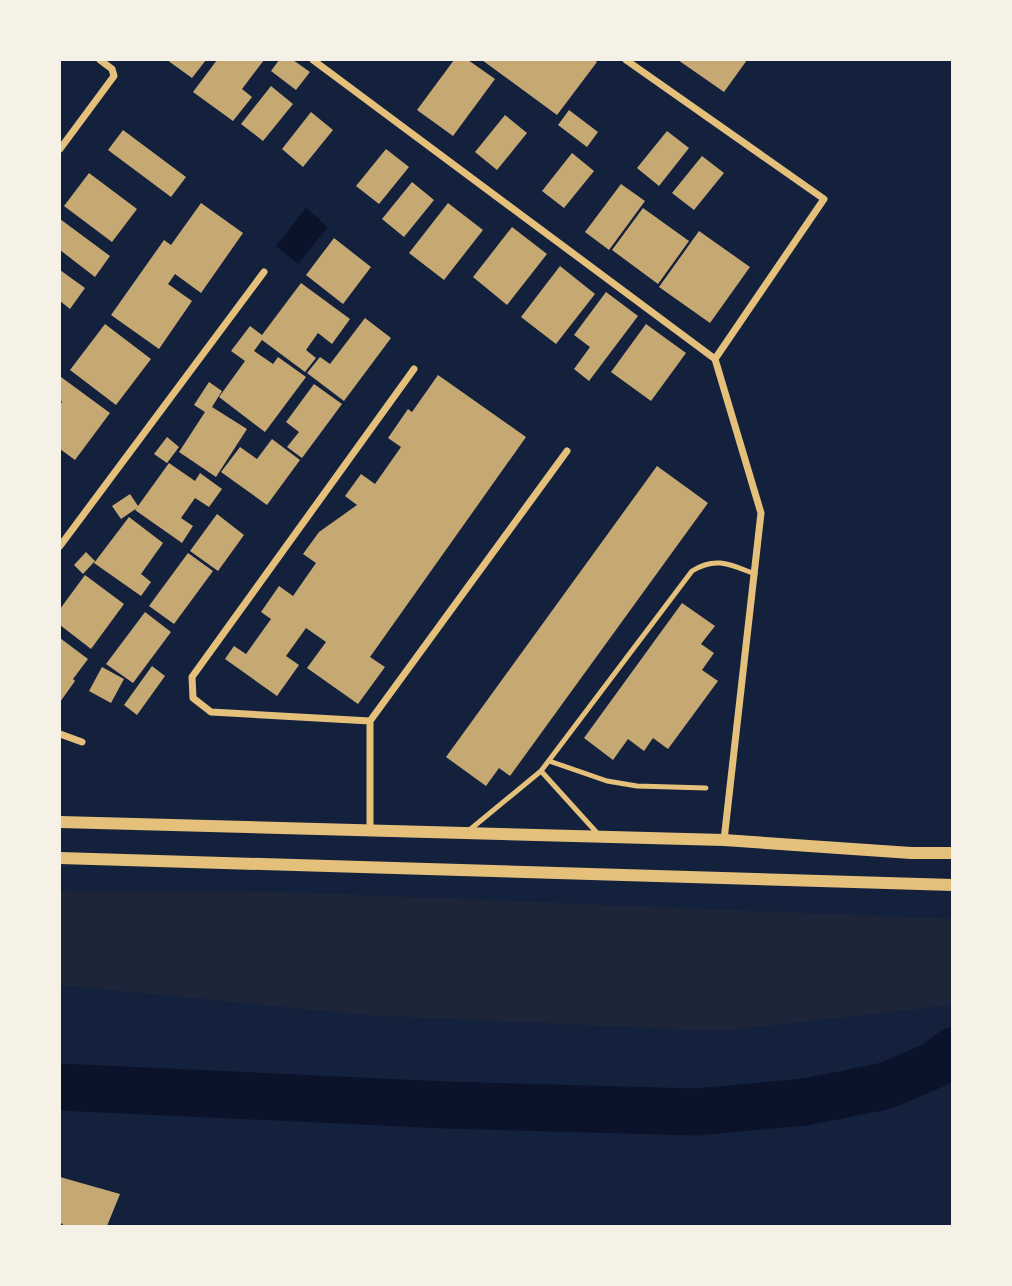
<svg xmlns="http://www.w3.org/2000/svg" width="1012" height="1286" viewBox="0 0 1012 1286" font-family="Quicksand,sans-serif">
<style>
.green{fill:#1d2539}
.water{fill:#0b132b}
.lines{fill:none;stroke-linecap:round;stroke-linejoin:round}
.river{stroke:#0b132b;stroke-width:47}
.building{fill:#c6a872}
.service{stroke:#e5c07b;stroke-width:5}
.minor{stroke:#e5c07b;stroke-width:7}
.tertiary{stroke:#e5c07b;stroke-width:12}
</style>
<rect width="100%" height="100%" fill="#14213d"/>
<!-- green -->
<path class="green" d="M60,891L285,892L952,919V1005L720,1031L365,1015L60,985Z"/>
<!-- water -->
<path class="water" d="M306,208L328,227L298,264L276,246Z"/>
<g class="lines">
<!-- river -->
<path class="river" d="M60,1087L446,1105L696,1112L805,1102L885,1086L934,1065L953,1051"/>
</g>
<!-- building -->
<path class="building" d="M167,60H206L192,78Z
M217,60H264L242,89L252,97L233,121L193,92Z
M279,60H293L310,72L296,90L271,71Z
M454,60H468L495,79L453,136L417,110Z
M482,60H594L597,62L557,115Z
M678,60H747L724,92Z
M271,86L293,104L263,141L241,124Z
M569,110L598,132L587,147L558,125Z
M311,112L333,130L303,167L282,149Z
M505,115L527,133L497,170L475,152Z
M123,130L186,177L171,197L108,150Z
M667,131L689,148L659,186L637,168Z
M386,149L409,167L379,204L356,186Z
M572,153L594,171L564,208L542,191Z
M702,156L724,173L694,210L672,193Z
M89,173L137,209L112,242L64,206Z
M412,182L434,200L404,237L382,219Z
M621,184L645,201L609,250L585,232Z
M201,203L243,233L201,293L175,274L168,284L192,301L159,349L111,315L164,240L171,245Z
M448,203L483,230L444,280L409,253Z
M643,208L689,241L658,284L612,250Z
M60,219L110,256L95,277L60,250Z
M512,227L547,254L507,305L473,277Z
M699,231L750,267L710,323L659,287Z
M334,238L371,267L343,304L306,275Z
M560,266L595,294L556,344L521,317Z
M60,270L85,288L70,309L60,301Z
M301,283L350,319L332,344L318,333L306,350L316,358L305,372L262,340L254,351L273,364L278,357L306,377L265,432L219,397L245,361L231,351L250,326L262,335Z
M606,292L638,316L589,381L574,369L590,347L574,335Z
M365,318L391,338L344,401L307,373L320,357L330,364Z
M105,324L151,359L116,405L70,370Z
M646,324L686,353L651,401L611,372Z
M438,375L526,437L370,657L385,667L358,704L307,668L326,642L306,628L286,656L299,665L277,696L225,659L234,646L246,654L271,619L261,612L279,586L293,596L316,563L303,554L319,532L357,505L345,496L361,474L375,484L401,447L388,438L408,409L412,412Z
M61,377L110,413L75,460L60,449V405L62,402L60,399Z
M209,382L222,391L212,407L247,429L216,477L179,452L205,412L194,405Z
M314,384L342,404L302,458L287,447L299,432L286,422Z
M167,437L179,447L167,463L154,454Z
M272,439L300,460L267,505L221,472L240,447L257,459Z
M169,463L195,481L200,473L222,489L209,507L195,498L181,518L193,526L182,543L135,510L137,508L121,519L112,506L130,494L138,506Z
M657,466L708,503L510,776L499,768L486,786L446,757Z
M217,514L244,535L218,571L190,551Z
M129,517L163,543L141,574L151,582L141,596L94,563Z
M86,552L95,561L83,574L74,565Z
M188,553L213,571L174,624L149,606Z
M85,575L124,604L91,649L60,625V609Z
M682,603L715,626L701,644L714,653L702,670L718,681L668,749L653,738L644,751L628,739L613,760L584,738Z
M145,612L171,632L133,683L106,664Z
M60,638L88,659L73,679L75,681L60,702Z
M152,666L165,676L137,715L124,705Z
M102,667L124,679L111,703L89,691Z
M60,1177L120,1194L107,1226H62L63,1224L60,1223Z"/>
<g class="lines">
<!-- service -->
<path class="service" d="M549,761L607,781L637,786L706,788
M541,771L598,834
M467,832L541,771L692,571C716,556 731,565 755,574"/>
<!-- minor -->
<path class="minor" d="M313,60L715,359
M626,60L824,199L715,359L761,513L724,840
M60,149L114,76L112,69L100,60
M60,546L264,272
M370,721L211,712L193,698L192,677L414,369
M60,734L82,742
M370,831V721L567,451"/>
<!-- tertiary -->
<path class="tertiary" d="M60,822L724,840L911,853H953
M60,858L953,885"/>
</g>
<!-- border -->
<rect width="1012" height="1286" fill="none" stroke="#f6f1e7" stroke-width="122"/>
</svg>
